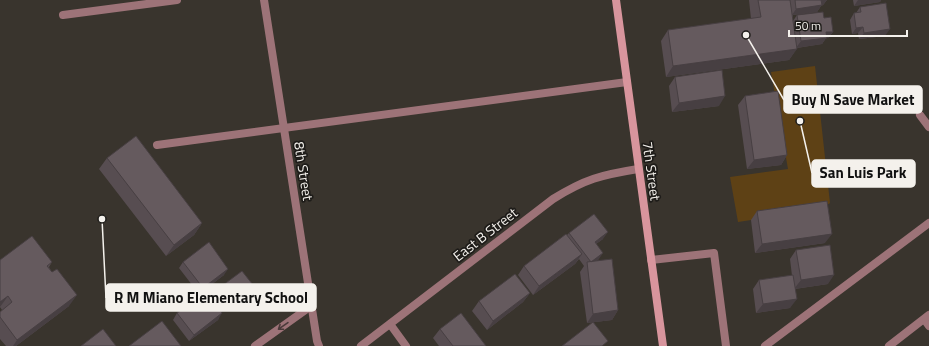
<svg xmlns="http://www.w3.org/2000/svg" width="929" height="346" viewBox="0 0 929 346" font-family="'Titillium Web',sans-serif">
<style>
.green{fill:#5e4115}
.lines{fill:none;stroke-linecap:round;stroke-linejoin:round}
.lane{stroke:#9d7378;stroke-width:8}
.street{stroke:#9d7378;stroke-width:8}
.secondary{stroke:#d8959d;stroke-width:8}
.wall{fill:#574d51}
.shaded-wall{fill:#473f42}
.building{fill:#655a5e;stroke:#473f42}
.oneway{stroke:#4a3a3a}
.labels{text-anchor:middle;dominant-baseline:central;stroke-width:3.5;stroke-linejoin:round;paint-order:stroke}
.street-label{font-size:14px;fill:#f4f1ec;stroke:#1e1c19}
.leader{fill:none;stroke:#f4f1ec;stroke-width:1.5}
.callout-dot{fill:#f4f1ec;stroke:#1e1c19;stroke-width:1.5}
.callout{fill:#f4f1ec;stroke:#f4f1ec;stroke-width:1.5}
.callout-label{font-size:15px;text-anchor:middle;font-weight:bold;fill:#111}
</style>
<rect width="100%" height="100%" fill="#39342d"/>
<!-- green -->
<path class="green" d="M815,66L830,203L822,209L738,222L730,177L788,169L771,72Z"/>
<g class="lines">
<!-- lane -->
<path class="lane" d="M920,115L929,127
M157,145L627,82
M651,260L714,253L726,346
M255,346L311,306
M765,346L929,223"/>
<!-- street -->
<path class="street" d="M264,0L317,341L319,346
M63,15L177,0
M924,319L929,326
M390,324L406,346
M361,346L553,199C585,179 601,175 638,169
M889,346L929,315"/>
<!-- secondary -->
<path class="secondary" d="M616,0L663,346"/>
</g>
<!-- wall -->
<path class="wall" d="M749,0H827L823,5L821,6L817,12L793,15V21L797,15L824,18L833,32L828,38H826L822,44L797,48L789,60L666,77L661,41L668,30L751,19Z
M853,0H881L880,2L854,6Z
M860,7L885,36L859,39L858,33L852,34L850,20L854,13H856Z
M675,77L719,106L672,112L669,86Z
M745,96L787,155L781,165L747,169L738,105Z
M107,158L202,223L194,235L166,256L99,169Z
M757,211L825,243L755,253L751,220Z
M569,233L603,239L596,244L599,259L596,261L618,310L612,320L587,323L580,272L584,266L579,259L575,264L533,295L518,275L524,266L567,235Z
M796,250L828,284L795,289L790,308L756,313L753,289L759,280L792,276L790,259Z
M0,260L52,262L49,267L69,306L16,346H6L0,339V312L2,310L0,307Z
M183,262L224,275L199,294L179,268Z
M253,285L248,292L221,312L218,320L189,341L173,320L177,313L211,298L215,291Z
M530,293L523,302L487,330L472,311L479,301Z
M440,329L486,346H439L433,338Z"/>
<!-- shaded-wall -->
<path class="shaded-wall" d="M821,0H827L823,5L821,6L817,12L792,15L796,9Z
M858,0H881L880,2L854,6Z
M863,27L858,33L852,34L856,28Z
M890,29L885,36L859,39L864,33Z
M826,32H833L828,38H826L822,44L796,48L801,41Z
M797,49L789,60L666,77L673,66Z
M725,96L719,106L672,112L679,103Z
M787,155L781,165L747,169L754,160Z
M202,223L194,235L166,256L174,245Z
M608,232L603,239L590,248L595,242Z
M832,234L825,243L755,253L762,244Z
M603,253L599,259L587,267L591,262Z
M582,254L575,264L533,295L539,286Z
M228,269L224,275L199,294L203,288Z
M834,275L828,284L794,289L801,280Z
M253,285L248,292L221,312L226,306Z
M530,293L523,302L487,330L493,321Z
M77,295L69,306L16,346H13L17,340Z
M8,296L0,307V302Z
M797,299L790,308L756,313L763,304Z
M618,310L612,320L587,323L593,314Z
M222,313L218,320L189,341L194,335Z"/>
<!-- building -->
<path class="building" d="M758,0H790L797,49L673,66L668,30L761,17Z
M795,0H821L822,5L796,9Z
M886,3L890,29L864,33L863,27L856,28L854,13L861,12L860,7Z
M823,12L824,18L831,17L833,32H826L827,38L801,41L797,15Z
M722,70L725,96L679,103L675,77Z
M778,91L787,155L754,160L745,96Z
M136,136L202,223L174,245L107,158Z
M827,201L832,234L762,244L757,211Z
M594,214L608,232L595,242L603,253L591,262L569,233Z
M566,234L582,254L539,286L524,266Z
M32,236L52,262L47,266L52,272L57,269L77,295L17,340L0,317V312L12,302L8,296L0,302V260Z
M209,242L228,269L203,288L183,262Z
M830,245L834,275L801,280L796,250Z
M612,259L618,310L593,314L587,262Z
M242,271L253,285L226,306L215,291Z
M515,274L530,293L493,321L479,301Z
M793,275L797,299L763,304L759,280Z
M206,292L222,313L194,335L177,313Z
M461,313L486,346H453L440,329Z
M162,321L181,346H129Z
M593,322L608,341L602,346H562Z
M103,329L116,346H81Z"/>
<!-- one-way arrows -->
<defs><path id="oneway-shaft" d="M-6 0H5M1.5-3L5.5 0L1.5 3" fill="none" stroke-width="1.6" stroke-linecap="round" stroke-linejoin="round"/></defs>
<use class="oneway" href="#oneway-shaft" transform="translate(283 326) rotate(145)"/>
<g class="labels">
<!-- street labels -->
<g class="street-label">
<text transform="translate(304 171) rotate(81)">8th Street</text>
<text transform="translate(652 171) rotate(82)">7th Street</text>
<text transform="translate(485 234) rotate(-38)">East B Street</text>
</g>
</g>
<!-- callouts -->
<path class="leader" d="M746 35L784 100M800 121L812 173M102 219L106 298"/>
<g class="callout-dot">
<circle cx="746" cy="35" r="4"/>
<circle cx="800" cy="121" r="4"/>
<circle cx="102" cy="219" r="4"/>
</g>
<g class="callout">
<rect x="784" y="86" width="138" height="27" rx="4"/>
<rect x="812" y="160" width="103" height="27" rx="4"/>
<rect x="106" y="284" width="210" height="27" rx="4"/>
</g>
<g class="callout-label">
<text x="853" y="105">Buy N Save Market</text>
<text x="863" y="178">San Luis Park</text>
<text x="211" y="303">R M Miano Elementary School</text>
</g>
<!-- scale -->
<path d="M789 30v6h118v-6" fill="none" stroke="#f4f1ec" stroke-width="2"/>
<text x="795" y="30" font-size="12" fill="#f4f1ec" stroke="#1e1c19" stroke-width="3" paint-order="stroke">50 m</text>
</svg>
